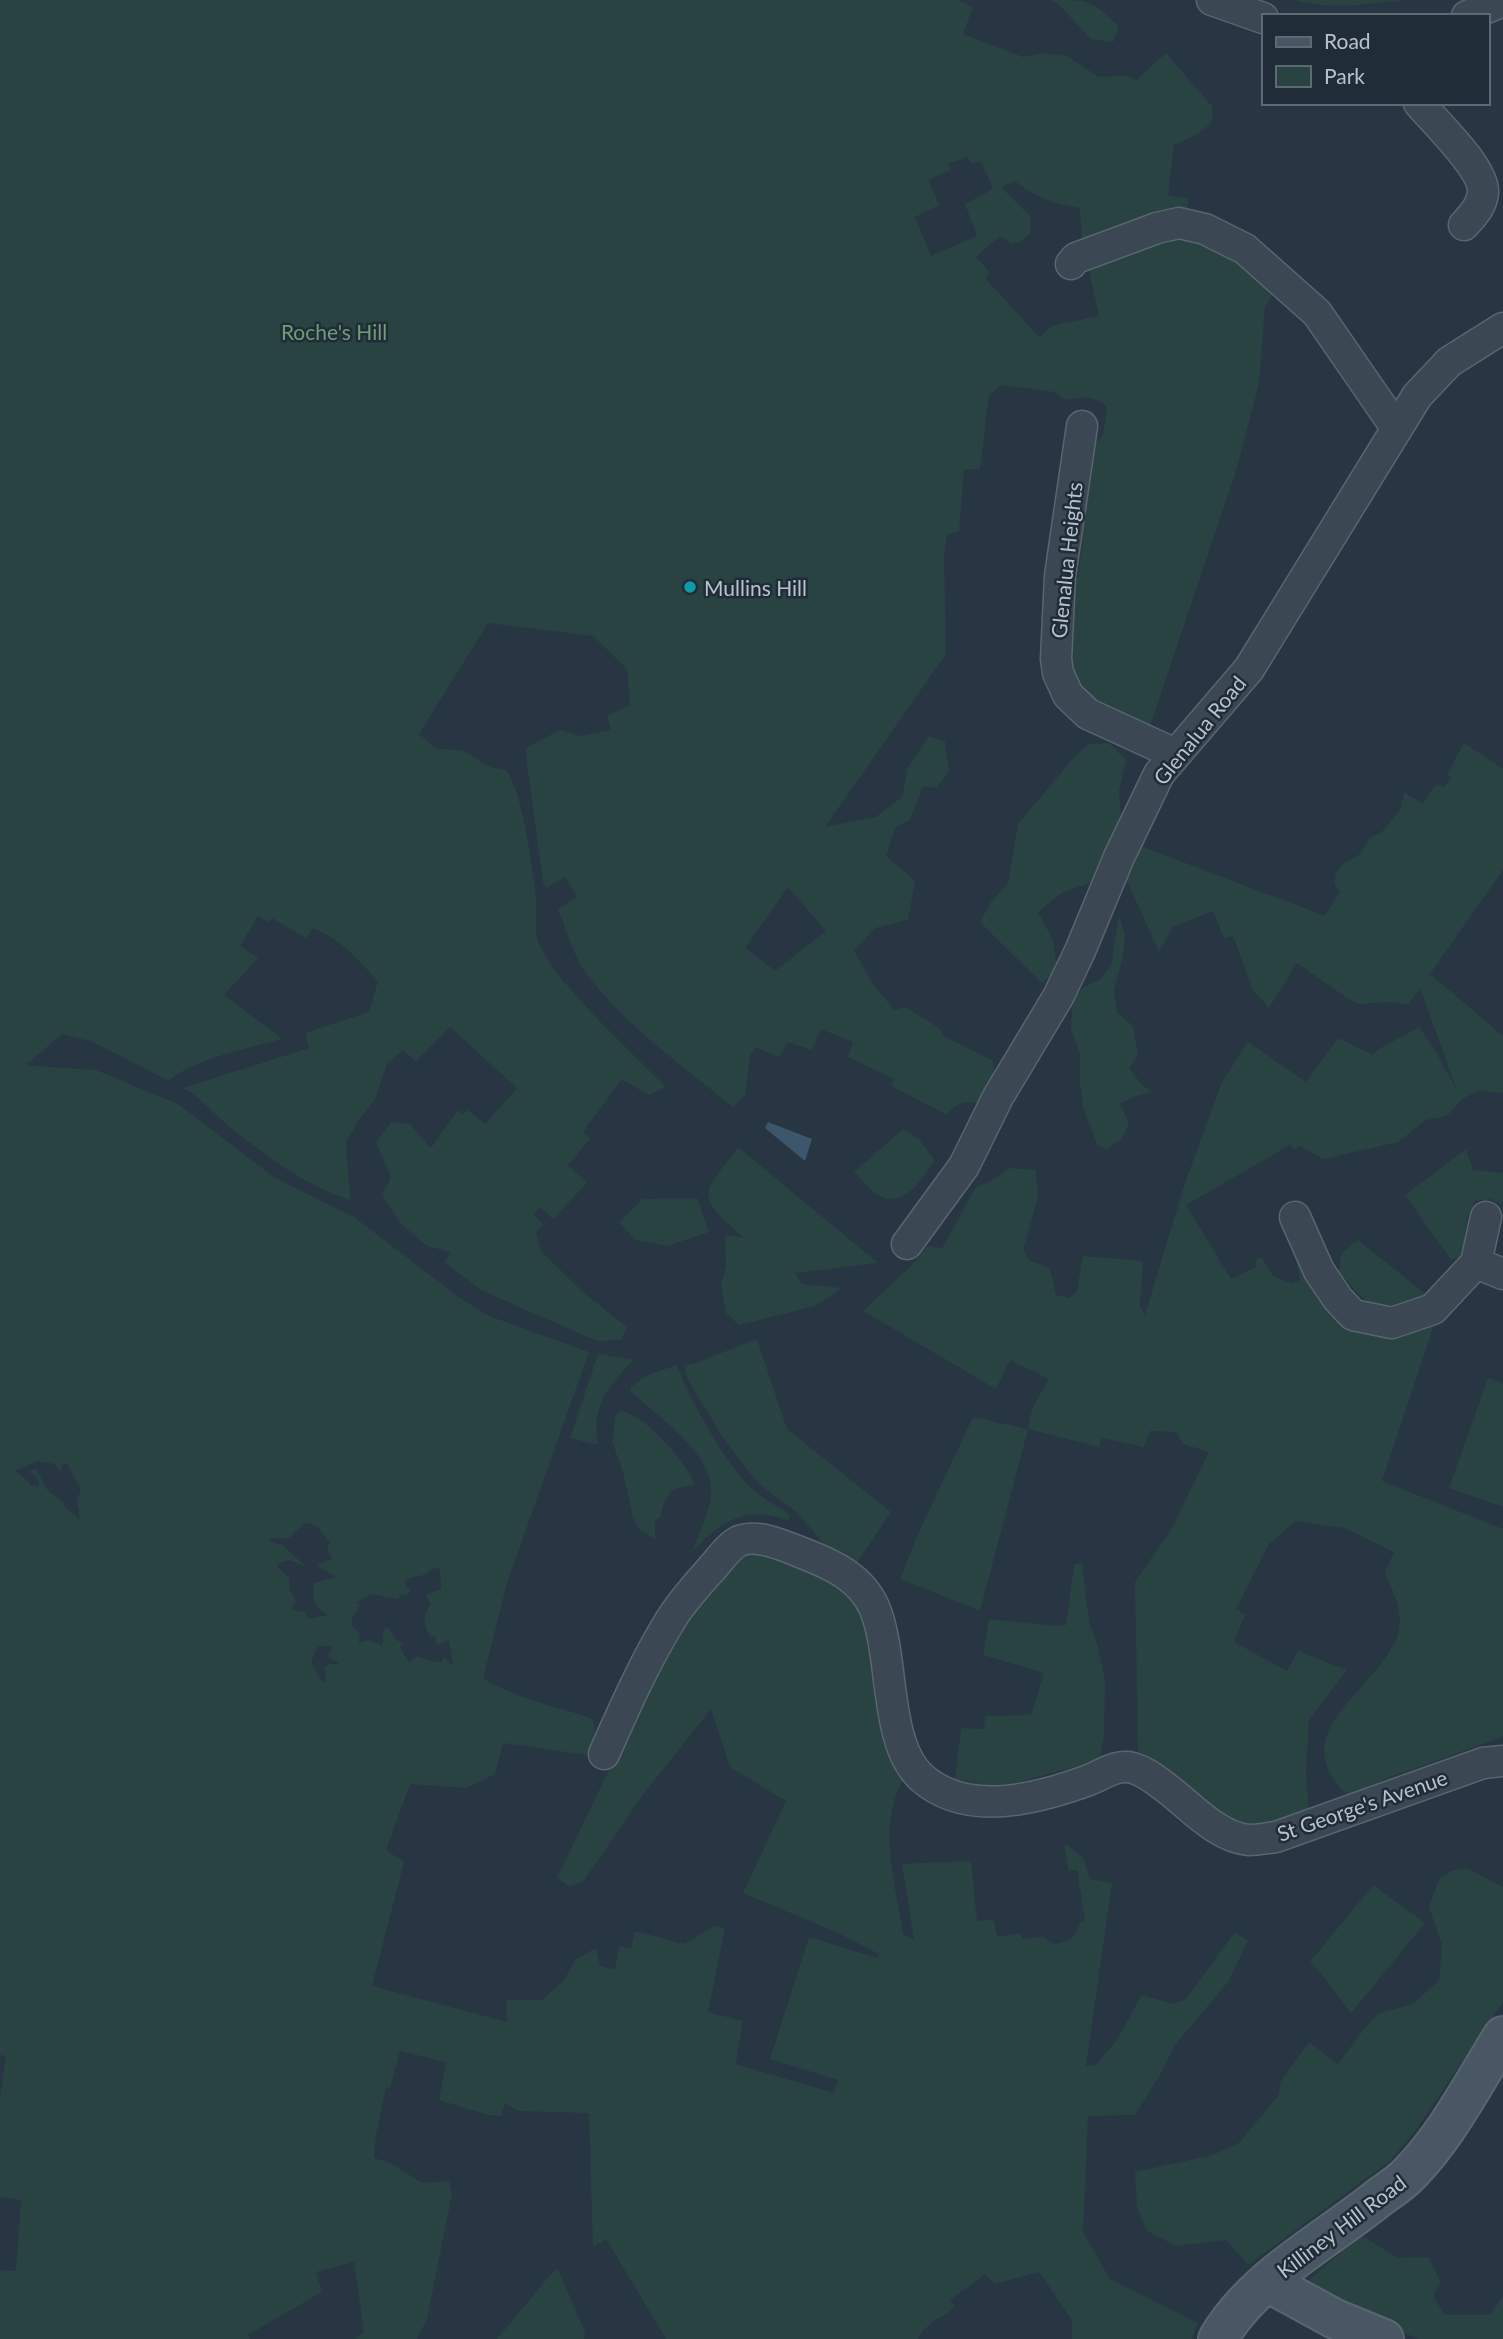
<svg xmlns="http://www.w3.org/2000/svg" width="1503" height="2339" viewBox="0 0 1503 2339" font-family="Lato,sans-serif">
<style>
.green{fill:#294343;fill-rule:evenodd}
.water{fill:#3d566b}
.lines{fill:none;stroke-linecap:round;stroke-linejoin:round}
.street-casing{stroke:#59656f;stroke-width:33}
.secondary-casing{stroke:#59656f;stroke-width:42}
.street{stroke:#3b4752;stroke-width:30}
.secondary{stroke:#495765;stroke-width:38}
.culture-dot{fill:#0f9aa8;stroke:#202d38;stroke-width:2.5}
.labels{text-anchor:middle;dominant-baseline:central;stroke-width:5;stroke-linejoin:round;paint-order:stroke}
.park-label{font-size:21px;fill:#709d75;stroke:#202d38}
.street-label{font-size:21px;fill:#b8c2cc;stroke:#202d38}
.poi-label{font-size:21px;fill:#b8c2cc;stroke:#202d38;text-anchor:start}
</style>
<rect width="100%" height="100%" fill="#273642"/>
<!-- green -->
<path class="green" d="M0,0H957L973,7L963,34L1023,57L1043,53L1067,56L1099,77L1127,76L1136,80L1166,53L1212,106L1213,118L1208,126L1196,135L1174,145L1168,195L1188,199V218L1082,246L1080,208C1056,205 1034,197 1015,181L1001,187L1030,216L1031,233L1020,242L1011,244L1000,236L976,257L990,273L985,278L1039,337L1052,326L1099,316L1088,267L1191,231L1276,288L1265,307L1259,383L1236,471L1150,726L1081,697L1078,692L1066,646L1080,560L1092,451L1095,444L1103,435L1107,407C1094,396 1083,396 1066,400L1055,392L1001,385L989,395L980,469H964L959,532L947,534L944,555L946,654L825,827L876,817L902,797L908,767L929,736L945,741L949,772L936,788L923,786L910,820L896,827L886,856L915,881L908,920L875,928L854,951L874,985L894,1010L905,1007L939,1028L944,1036L993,1061L995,1077L985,1104C969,1100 957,1101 947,1115L891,1086L894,1079L848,1057L853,1042L821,1029L812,1050L788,1042L779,1057L755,1047L750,1056L745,1096L733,1107C684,1067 628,1028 589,977C574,959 567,930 558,909L577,897L565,877L546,888L543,882L526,757V748L560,730L579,736L611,730L607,716L630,705L627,669L593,636L488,623L419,734L436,748L464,751L490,767L506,770C523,793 533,869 536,900C537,912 535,926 537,937C543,972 638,1058 666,1087L648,1095L622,1079L583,1132L590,1139L568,1165L587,1183L553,1219L540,1207L534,1214L543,1225L536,1232L541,1251L584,1293L627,1327L621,1340L600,1341L585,1336L481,1290L444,1262L451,1252L427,1246L400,1223L382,1195L391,1178L376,1142L391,1122L410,1124L431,1148L458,1110L463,1114L468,1110L485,1124L517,1088L450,1027L416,1061L403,1050L387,1064L375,1099L359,1120L346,1142L350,1200C303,1185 264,1154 225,1123C212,1112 199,1096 183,1088L309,1048L305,1033L369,1012L378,981C359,961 340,938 313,928L306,938L272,918L268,922L258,916L240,946L258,958L224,995L282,1039C250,1048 192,1059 169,1081L93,1042L62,1034L27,1064L34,1066L96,1070L178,1104L275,1178L354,1217L460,1298L489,1316L589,1352L507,1583L483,1678C516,1699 556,1706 593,1719L598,1747L587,1755L503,1743L495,1774L467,1788L410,1784L386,1850L404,1862L372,1986L507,2022V2000H542L564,1980L576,1959L596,1948L600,1966L615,1970L619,1946L631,1949L635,1931L684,1944L715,1926L725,1928L708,2012L743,2021L736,2064L834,2093L838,2080L770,2059L809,1937L877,1958L879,1954L838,1933L743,1893L786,1801L730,1767L711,1709L642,1796L583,1882L569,1886L557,1878L684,1614L747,1547L840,1578L863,1606L908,1772C875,1818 895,1882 903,1934L914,1940L902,1864L971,1861L977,1921L993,1919L997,1937L1020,1933L1022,1939L1044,1937L1053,1944C1068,1943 1077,1937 1080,1922L1085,1920L1077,1870L1069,1871L1064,1846L1068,1845L1083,1858L1090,1879L1112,1883L1086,2066L1096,2065L1116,2041L1142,1995L1173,2004L1185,2000L1235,1932L1248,1941L1228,1982L1175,2045L1160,2075L1135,2115L1088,2116L1083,2232L1110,2279L1198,2323L1192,2339H1072V2320L1039,2272L995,2284L985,2274L950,2300L955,2306C940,2321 929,2319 918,2339H666L606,2239L593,2247L589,2113L518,2111L505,2103L501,2116L488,2115L439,2100L446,2062L400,2051L390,2088L386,2087L376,2135L374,2158L391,2163L422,2183L449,2181L452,2194L427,2319L417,2339H354L364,2332L354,2262L316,2272L322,2292L248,2335L250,2339H0V2270L16,2271L21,2200L0,2197V2098L6,2056L0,2055ZM967,157L972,164L981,161L993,189L965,204L977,236L931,256L915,217L939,205L928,180L951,170L948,164ZM788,887L826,931L775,971L745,948ZM38,1461L54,1464L60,1471L63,1464L67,1463L81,1490L76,1501L79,1509V1519L64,1506V1502L48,1491L36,1469L30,1470L39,1482L38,1486H30L28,1481L15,1471ZM310,1523L318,1528L330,1543L327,1548L332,1559L318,1564V1566L336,1577L314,1583C312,1599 313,1608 328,1615L310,1619L304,1612L297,1611L292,1608L296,1600L289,1589V1577L278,1568V1563L289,1560L307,1567L282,1545L268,1541L270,1539L289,1538L304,1524ZM435,1567L440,1570L441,1589L425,1595L431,1605C422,1613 423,1628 431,1637L436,1636L435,1643L440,1644L449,1640L453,1662L452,1666L444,1656L441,1662H434L417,1656L409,1663C407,1657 401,1652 400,1646L404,1643L396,1640L389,1628H385C382,1633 384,1640 382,1646L369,1640L359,1643L360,1633L352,1626V1618L360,1606L357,1602L372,1594L397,1599L402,1594L407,1596L411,1590L406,1587L405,1580L423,1575ZM318,1646H333L328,1656L330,1659L339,1662V1664H330L325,1667L326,1684L321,1680L311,1662Z
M1050,0C1090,0 1091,0 1119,26L1113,42L1091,39L1059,5Z
M1295,0H1409C1371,3 1331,11 1295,0Z
M1109,743L1126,760L1119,791L1121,821L1093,882L1063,892L1038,912L1053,940L1057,970L1042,983L980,922L991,902L1008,884L1018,824L1076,755L1089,744Z
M1464,743L1503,769V870L1430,974L1503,1036V1093L1479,1090L1461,1100L1447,1116L1426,1120L1398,1142L1324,1159L1303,1148L1302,1145L1294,1150L1290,1145L1186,1205L1231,1279L1256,1267L1255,1261L1261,1257L1273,1276L1292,1284L1300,1280L1294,1243L1333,1303L1436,1319L1382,1481L1503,1529V1737C1466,1749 1430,1764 1393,1776C1377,1781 1363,1794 1346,1794C1287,1735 1363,1698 1391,1649C1393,1645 1397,1640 1398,1635C1404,1612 1393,1592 1385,1572L1394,1552L1345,1528L1296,1521L1269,1544L1236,1609L1245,1615L1234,1642L1287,1671L1298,1651L1347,1670L1309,1720L1306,1771L1309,1816L1250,1828L1215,1809L1205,1797L1201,1798L1138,1751L1135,1582L1172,1528L1209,1452L1183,1444L1176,1432L1150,1431L1144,1447L1102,1438L1099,1447L1028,1429L980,1611L900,1579L917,1536L973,1417L1028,1429C1031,1405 1038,1399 1049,1379L1010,1360L996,1389L863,1311L911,1266L928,1246L942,1248L976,1187L989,1182L1010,1168L1036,1170L1038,1198L1023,1250L1030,1261L1050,1268L1056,1295L1069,1298L1077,1291L1083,1256L1143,1261L1140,1306L1145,1315L1185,1183L1222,1082L1248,1042L1306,1082L1338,1038L1372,1055L1379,1049L1419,1027L1437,1054L1458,1093L1420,988L1408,1005L1388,1002L1360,1004L1350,1000L1297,963L1269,1008L1253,990L1233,936L1224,938L1213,911L1173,927L1159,952L1127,881L1138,845L1325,916L1340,891L1334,884L1336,874L1344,863L1360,854L1370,837L1381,833L1401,809L1404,792L1423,804L1436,784L1444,787L1451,778L1447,774Z
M1119,916L1125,934L1123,956L1114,991L1117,1013L1133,1026L1138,1055L1129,1068L1141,1084L1152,1092L1132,1097L1120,1104L1129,1123L1122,1139L1107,1149L1098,1146L1083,1108L1080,1083V1054L1071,1029L1073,1001L1082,988L1101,979L1111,966Z
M903,1129L919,1139L935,1161C922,1178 904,1210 878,1195C870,1190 861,1179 854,1172Z
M738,1147L878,1263L795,1273L802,1284L842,1288L815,1306L739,1325L726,1313L721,1286L726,1265L725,1235L744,1238C695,1194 700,1198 738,1147Z
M1466,1149L1473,1170L1503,1173V1205L1491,1199L1475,1201L1468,1216L1462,1256L1451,1260L1405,1195Z
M697,1198L709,1232L667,1246L636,1240L619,1222L643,1199Z
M1358,1240L1423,1292L1433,1299C1380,1314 1376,1316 1339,1272L1341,1254Z
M757,1339L787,1429L891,1512L852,1570C827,1553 819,1537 800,1516C788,1503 770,1495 758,1482C730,1453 709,1414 688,1380L684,1365L693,1364Z
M598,1354L633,1360C608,1388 591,1404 598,1445L570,1438Z
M677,1365C688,1398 728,1467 753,1490C764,1499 777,1506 789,1514V1521C746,1504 722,1521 692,1552C698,1535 709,1514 711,1495C715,1454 657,1416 631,1392V1387L647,1375Z
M1488,1378L1503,1383V1507L1449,1488Z
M620,1411C643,1412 688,1464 695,1485C669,1487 665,1495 660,1518L655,1520V1539L640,1530L633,1518L623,1472L612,1441L616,1414Z
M1082,1562L1089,1622L1098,1646L1105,1681L1104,1735L1100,1760L1012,1784L992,1786L955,1779L961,1728L984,1729L985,1716L1031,1715L1044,1673L983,1655L989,1619L1055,1626L1066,1625L1074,1565Z
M1467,1868L1503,1887V2002L1413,2134L1390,2161L1248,2265L1226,2240L1176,2246L1147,2231L1137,2207L1135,2172L1213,2155L1239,2143L1278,2096L1281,2081L1309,2042L1338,2064L1364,2029L1379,2013L1411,2005L1439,1981L1442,1945L1429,1907L1439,1879L1452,1871Z
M1373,1885L1425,1923L1351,2013L1321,1973L1310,1962Z
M1361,2235L1398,2258L1428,2257L1441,2283L1433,2296L1445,2315H1490L1503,2296V2339H1419L1342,2308L1309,2280Z
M558,2269L585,2332L584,2339H497L551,2274Z"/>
<!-- water -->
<path class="water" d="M768,1122L812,1139L805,1161L765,1128Z"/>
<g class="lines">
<!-- street casing -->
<g class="street-casing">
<path id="street" d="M1212,0L1263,18
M1467,16L1503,1
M1419,103C1435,122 1484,168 1483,192C1482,206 1473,215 1464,225
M1071,264L1076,258L1157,228L1179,223L1205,229L1245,249L1317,313L1397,429
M1082,426L1060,576L1056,659L1058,673L1068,695L1088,714L1175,754
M1295,1217L1319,1271L1338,1299L1353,1315L1392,1323L1433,1309L1476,1263L1486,1217
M907,1244L964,1166L998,1097L1058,997L1080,951L1119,857L1159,774L1249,669L1417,396L1449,362L1503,328
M1476,1263L1503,1274
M604,1754C624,1709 644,1663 670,1621C681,1602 698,1584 713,1567C720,1559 729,1546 739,1541C758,1533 787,1547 805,1554C833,1565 861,1578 874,1607C895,1655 883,1743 922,1778C968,1818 1037,1799 1089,1780C1104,1774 1116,1764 1133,1768C1147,1772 1158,1782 1169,1790C1192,1808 1219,1838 1249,1840C1258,1840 1267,1838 1276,1837L1483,1763L1503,1761"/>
</g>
<!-- secondary casing -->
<g class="secondary-casing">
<path id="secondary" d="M1267,2282L1335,2319L1384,2339
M1218,2339C1253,2278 1327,2240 1381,2196C1391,2189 1402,2182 1410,2173C1448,2134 1474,2082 1503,2036"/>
</g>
<!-- street -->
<use href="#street" class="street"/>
<!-- secondary -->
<use href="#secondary" class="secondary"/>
</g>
<!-- markers -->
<circle class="culture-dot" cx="690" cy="587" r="7"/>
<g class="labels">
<!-- park labels -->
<g class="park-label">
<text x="334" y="331">Roche's Hill</text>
</g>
<!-- street labels -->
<g class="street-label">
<text transform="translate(1066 560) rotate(-84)">Glenalua Heights</text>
<text transform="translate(1199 730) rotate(-51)">Glenalua Road</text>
<text transform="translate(1362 1805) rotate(-19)">St George's Avenue</text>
<text transform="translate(1341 2226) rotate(-37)">Killiney Hill Road</text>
</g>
<!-- poi labels -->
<g class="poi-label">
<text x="704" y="587">Mullins Hill</text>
</g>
</g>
<!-- legend -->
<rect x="1262" y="14" width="228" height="91" fill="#202d38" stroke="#5d6973" stroke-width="2"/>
<rect x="1276" y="37" width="35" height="10" fill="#495765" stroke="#5d6973" stroke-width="2"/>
<text x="1324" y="49" font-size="21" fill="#b8c2cc">Road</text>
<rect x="1276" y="66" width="35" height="21" fill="#294343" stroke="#5d6973" stroke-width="2"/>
<text x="1324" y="84" font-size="21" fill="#b8c2cc">Park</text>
</svg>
